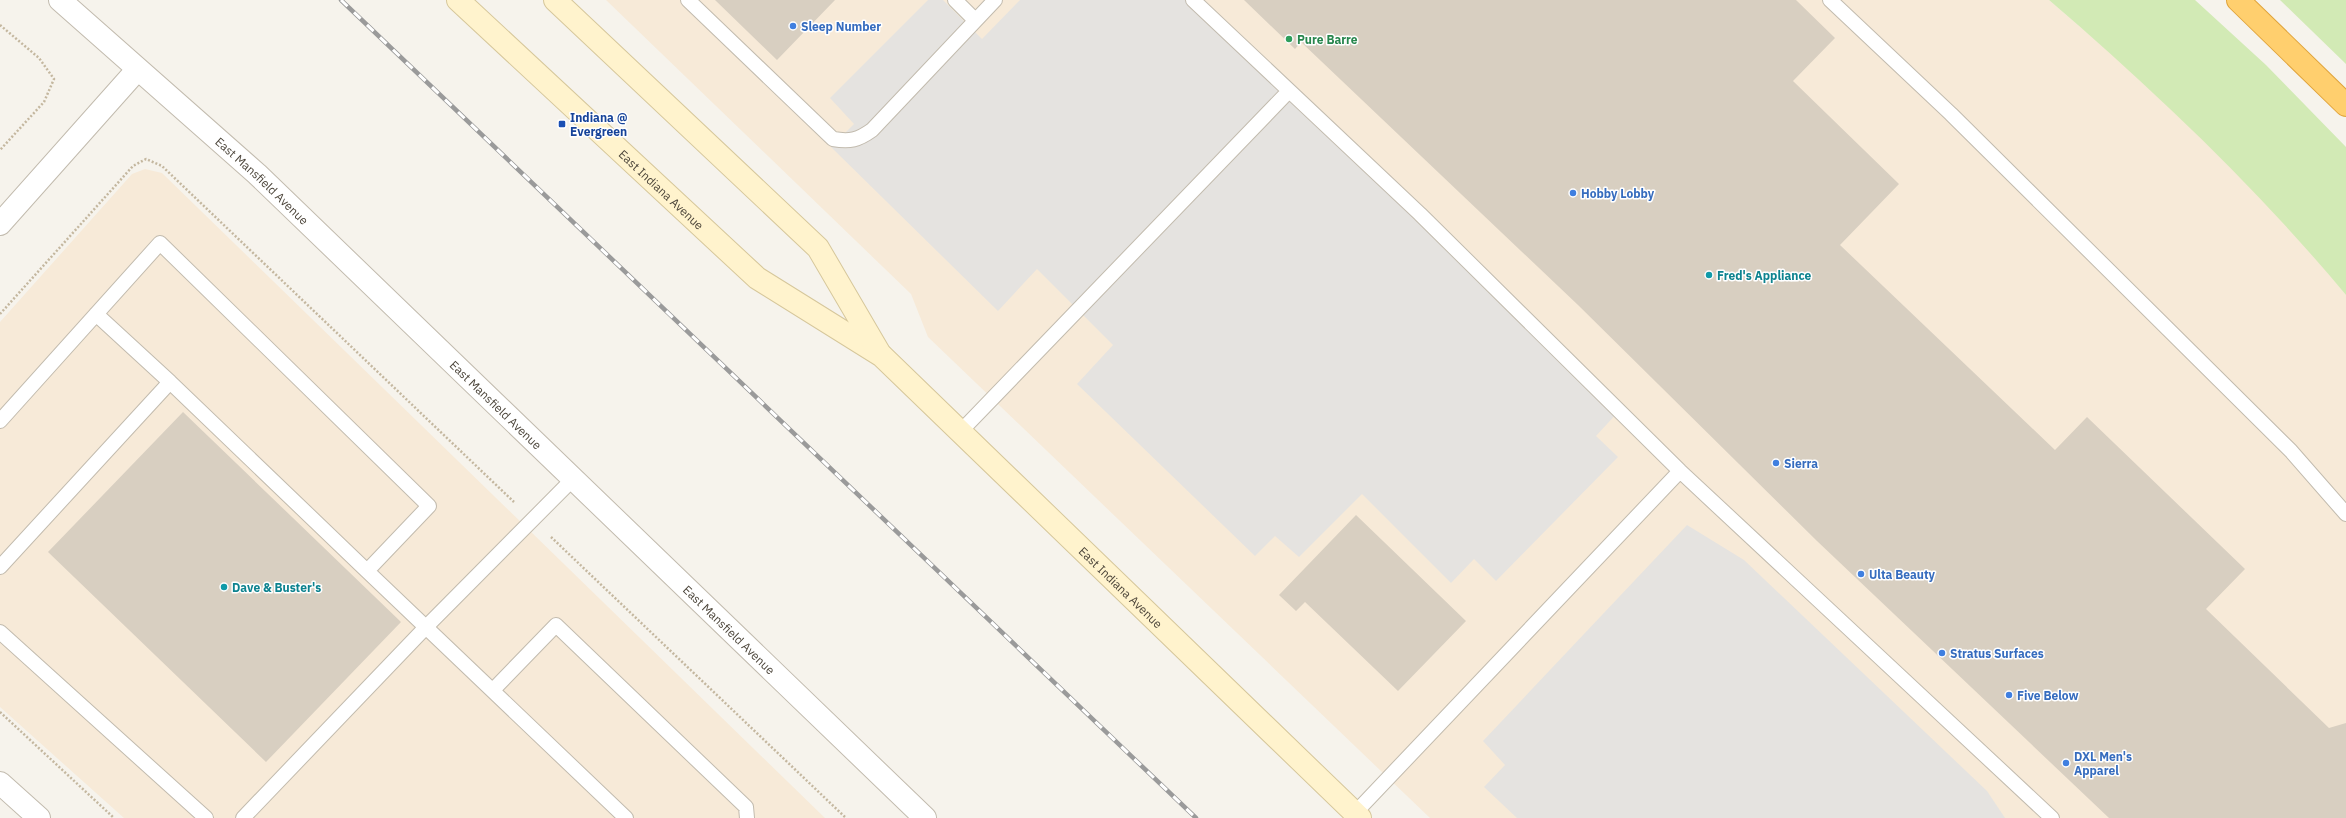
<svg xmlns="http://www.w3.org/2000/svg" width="2346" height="818" viewBox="0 0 2346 818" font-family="'IBM Plex Sans',sans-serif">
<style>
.commercial{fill:#f7ead8}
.green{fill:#d2eab5}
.parking{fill:#e5e3e0}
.building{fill:#d8cfc1}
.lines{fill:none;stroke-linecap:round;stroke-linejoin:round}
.lane-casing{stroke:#c2bbae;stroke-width:16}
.street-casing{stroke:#c2bbae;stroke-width:24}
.secondary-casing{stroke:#d6c79b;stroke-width:24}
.highway-casing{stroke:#e0a43c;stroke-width:24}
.path{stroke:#c4b79f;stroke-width:2.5;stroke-dasharray:2 2;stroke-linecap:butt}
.lane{stroke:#fff;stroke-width:14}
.street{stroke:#fff;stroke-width:22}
.secondary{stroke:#fff3cd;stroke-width:22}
.highway{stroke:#ffcf6e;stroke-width:22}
.rail-casing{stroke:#9a9a9a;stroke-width:4.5}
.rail{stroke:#fff;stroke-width:3;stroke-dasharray:9;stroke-linecap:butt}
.shop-dot{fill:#3f7fe0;stroke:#fff;stroke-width:1.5}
.leisure-dot{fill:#2e9e5b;stroke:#fff;stroke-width:1.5}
.transit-dot{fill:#1a4fb4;stroke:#fff;stroke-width:1.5}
.culture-dot{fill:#0f9aa8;stroke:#fff;stroke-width:1.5}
.labels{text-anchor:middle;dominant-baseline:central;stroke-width:3;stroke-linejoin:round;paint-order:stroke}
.shop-label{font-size:12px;font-weight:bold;fill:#366cbe;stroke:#fff;text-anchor:start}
.leisure-label{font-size:12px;font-weight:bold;fill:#27864d;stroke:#fff;text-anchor:start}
.transit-label{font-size:12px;font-weight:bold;fill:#164399;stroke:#fff;text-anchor:start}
.street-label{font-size:12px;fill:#4b4439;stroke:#fff}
.culture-label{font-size:12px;font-weight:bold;fill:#0d838f;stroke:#fff;text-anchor:start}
</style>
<rect width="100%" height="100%" fill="#f6f3ec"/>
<!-- commercial -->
<path class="commercial" d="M606,0H2049L2114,56L2219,154L2297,235L2346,295V818H1430L928,337L911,294Z
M145,169L162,173L825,818H124L0,707V322L132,174Z"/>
<!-- green -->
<path class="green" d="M2049,0H2195L2266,65L2346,147V295C2256,187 2155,91 2049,0Z
M2280,0H2346V64Z"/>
<!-- parking -->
<path class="parking" d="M928,0H943L982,39L1020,0H1191L1619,411L1596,436L1618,457L1496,581L1474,559L1451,583L1362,494L1299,557L1275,536L1255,556L1077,384L1113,345L1037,269L998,311L831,147L854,124L830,98Z
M1687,525L1744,560L1987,791L2005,818H1517L1484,787L1505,765L1483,741Z"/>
<!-- building -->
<path class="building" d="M715,0H835L777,60Z
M1244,0H1796L1835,38L1793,81L1899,184L1840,245L2055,450L2087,417L2245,569L2206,609L2329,728L2346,723V818H2109L1817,541L1578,305L1301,42L1295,49Z
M183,412L401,622L266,762L48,552Z
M1356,515L1466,621L1398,691L1305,602L1296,611L1279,595Z"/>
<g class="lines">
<!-- lane casing -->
<g class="lane-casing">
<path id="lane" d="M688,0L833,139C850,142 858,140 872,130L995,0
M955,0L975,20
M1193,0L1420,214L1680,471L2052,818
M1830,0L1951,114L2291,451L2346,514
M170,382L367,571
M0,421L160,243L429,506L367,571L626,818
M961,431L1289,91
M0,567L170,382L96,314
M0,632L206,818
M493,690L556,625L746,807L747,818
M1355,813L1680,471
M243,818L426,627L573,479"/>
</g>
<!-- street casing -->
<g class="street-casing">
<g id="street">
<path id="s1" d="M60,0L257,174L925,818"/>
<path d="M0,224L137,70"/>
<path d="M0,783L39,818"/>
</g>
</g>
<!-- secondary casing -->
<g class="secondary-casing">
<g id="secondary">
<path id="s2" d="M458,0L757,278L882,356L1360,818"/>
<path d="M555,0L818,248L880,354"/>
</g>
</g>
<!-- highway casing -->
<g class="highway-casing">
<path id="highway" d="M2238,0L2346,105"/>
</g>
<!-- path -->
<path class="path" d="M0,25L39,58L54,79L44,102L0,150
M0,314L133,166L146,159L162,166L514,502
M551,537L846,818
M0,712L114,818"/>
<!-- lane -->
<use href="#lane" class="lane"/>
<!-- street -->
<use href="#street" class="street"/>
<!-- secondary -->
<use href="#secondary" class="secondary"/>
<!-- highway -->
<use href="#highway" class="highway"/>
<!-- rail casing -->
<g class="rail-casing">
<path id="rail" d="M341,0L1196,818"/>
</g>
<!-- rail -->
<use href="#rail" class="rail"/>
</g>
<!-- markers -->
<g class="shop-dot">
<circle cx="793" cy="26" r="4"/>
<circle cx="1573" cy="193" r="4"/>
<circle cx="1776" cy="463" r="4"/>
<circle cx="1861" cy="574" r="4"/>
<circle cx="1942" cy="653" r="4"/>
<circle cx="2009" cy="695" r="4"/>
<circle cx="2066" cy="763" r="4"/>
</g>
<circle class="leisure-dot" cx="1289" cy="39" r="4"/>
<rect class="transit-dot" x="558" y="120" width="8" height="8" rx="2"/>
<g class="culture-dot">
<circle cx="1709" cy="275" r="4"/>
<circle cx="224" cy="587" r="4"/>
</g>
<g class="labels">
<!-- shop labels -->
<g class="shop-label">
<text x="801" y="26">Sleep Number</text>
<text x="1581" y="193">Hobby Lobby</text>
<text x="1784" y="463">Sierra</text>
<text x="1869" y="574">Ulta Beauty</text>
<text x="1950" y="653">Stratus Surfaces</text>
<text x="2017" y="695">Five Below</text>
<text x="2074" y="756">DXL Men's<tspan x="2074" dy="14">Apparel</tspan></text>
</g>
<!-- leisure labels -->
<g class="leisure-label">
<text x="1297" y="39">Pure Barre</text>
</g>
<!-- transit labels -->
<g class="transit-label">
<text x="570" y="117">Indiana @<tspan x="570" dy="14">Evergreen</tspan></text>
</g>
<!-- street labels -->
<g class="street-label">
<text stroke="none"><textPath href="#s1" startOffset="271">East Mansfield Avenue</textPath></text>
<text stroke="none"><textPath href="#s2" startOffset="278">East Indiana Avenue</textPath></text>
<text stroke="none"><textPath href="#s1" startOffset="595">East Mansfield Avenue</textPath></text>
<text stroke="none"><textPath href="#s2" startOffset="888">East Indiana Avenue</textPath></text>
<text stroke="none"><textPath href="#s1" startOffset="919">East Mansfield Avenue</textPath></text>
</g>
<!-- culture labels -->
<g class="culture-label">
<text x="1717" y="275">Fred's Appliance</text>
<text x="232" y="587">Dave &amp; Buster's</text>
</g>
</g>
</svg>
